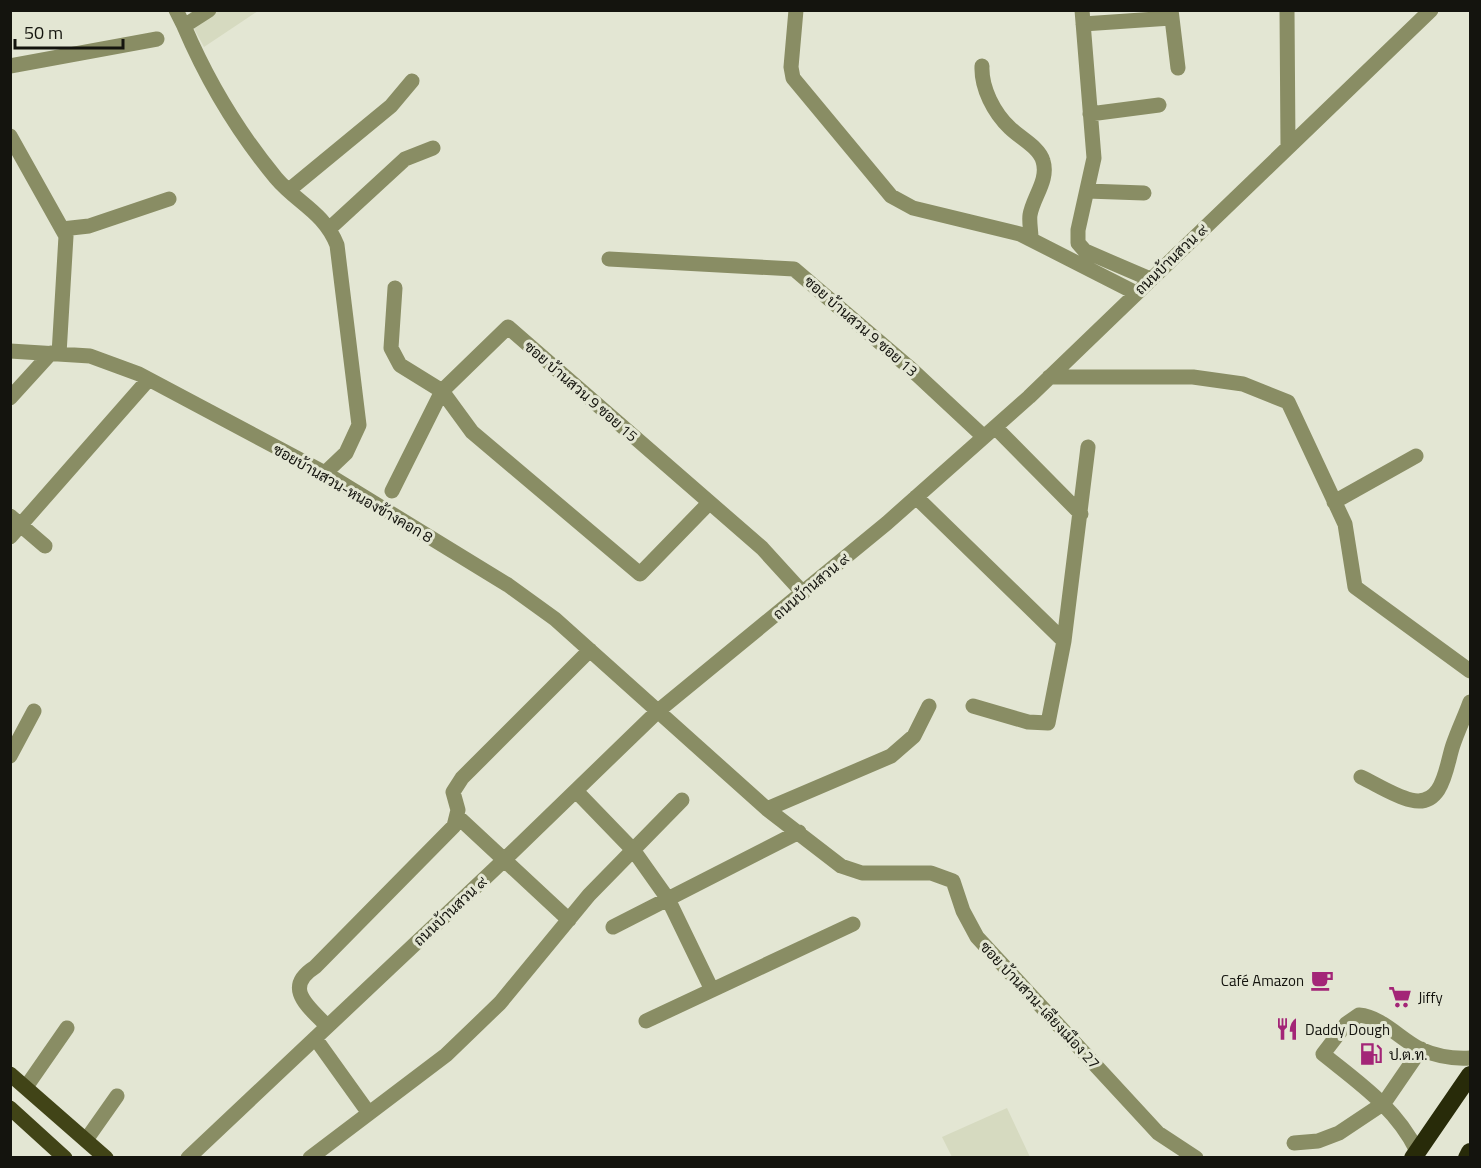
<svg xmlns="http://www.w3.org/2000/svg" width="1481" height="1168" viewBox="0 0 1481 1168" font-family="'Titillium Web',Sarabun,sans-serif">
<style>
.built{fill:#d6dac0}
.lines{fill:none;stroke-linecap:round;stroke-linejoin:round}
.minor{stroke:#898d64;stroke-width:15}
.major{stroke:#414417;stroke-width:15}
.highway{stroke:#282b09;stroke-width:18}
.labels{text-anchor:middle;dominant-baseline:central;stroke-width:6;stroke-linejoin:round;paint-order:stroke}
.street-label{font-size:15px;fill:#14140e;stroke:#e3e6d3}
.poi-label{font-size:15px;fill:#14140e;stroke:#e3e6d3;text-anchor:start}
</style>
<rect width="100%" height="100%" fill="#e3e6d3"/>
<!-- built -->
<path class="built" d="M190,11H258L204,47L190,21Z
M1007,1108L1030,1157H952L942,1137Z"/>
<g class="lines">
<!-- minor -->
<path class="minor" d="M176,10L184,26L209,10
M796,10L791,67L793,78L891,196L913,208L1020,234L1136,293
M1082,10L1094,158L1078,230V243L1085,251L1150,279
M1171,10L1178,68
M1287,10L1288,147
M1083,24L1171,18
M184,26C207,80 238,132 276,178C297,203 324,212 337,245L359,425L346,453L325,473
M10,66L157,39
M982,66C981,88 994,113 1010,128C1020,138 1039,147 1043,161C1049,180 1033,197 1030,215C1029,222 1031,231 1031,238
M1090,114L1159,105
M10,136L66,236L59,354
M289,190L391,106L412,81
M1087,191L1144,193
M330,228L405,159L433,148
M62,229L89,226L169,199
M609,259L794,269L911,369L984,437
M395,288L391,348L400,365L442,391L472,432L640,574L709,503
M10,351L90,356L139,374L325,473L508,585L555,619L767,809L841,866L862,873H931L953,881L963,911L977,937L1158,1133L1196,1158
M1049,377H1193L1243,384L1288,402L1345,524L1355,587L1470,671
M10,398L51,353
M995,427L1081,514
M392,491L442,391L508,327L762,548L803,593
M916,497L1064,641L1088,447
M1334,502L1416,456
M10,516L45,546
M10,537L148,380
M973,706L1028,722L1048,723L1064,641
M10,756L34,711
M1361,777C1376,784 1394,796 1411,800C1444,808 1446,765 1453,745C1458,730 1465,716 1470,702
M576,791L634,851L668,899L712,990
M767,809L891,756L914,736L929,706
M457,816L569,920
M613,927L799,832
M646,1021L853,924
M327,1026C309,1007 282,988 315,967L454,826L458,810L453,792L462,778L590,650
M315,1038L368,1112
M26,1087L67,1028
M86,1140L117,1096
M1294,1143L1318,1141L1339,1133L1384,1103L1421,1049
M1417,1151C1396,1108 1359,1083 1323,1054L1346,1024L1359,1015C1382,1017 1400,1039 1420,1049C1436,1056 1454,1059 1470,1058
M188,1158L503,861L658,711L887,523L1029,397L1431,10
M310,1158L446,1055L500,1003L589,895L682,800"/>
<!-- major -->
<path class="major" d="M10,1074L106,1158
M10,1108L65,1158"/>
<!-- highway -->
<path class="highway" d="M1413,1158L1470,1075
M1467,1158L1470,1152"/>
</g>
<!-- icons -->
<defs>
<g id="cafe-bare" transform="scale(1.8)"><path d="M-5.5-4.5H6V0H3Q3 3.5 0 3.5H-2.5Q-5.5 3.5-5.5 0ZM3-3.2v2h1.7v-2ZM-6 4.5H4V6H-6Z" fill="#a32577" stroke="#e3e6d3" stroke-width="2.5" paint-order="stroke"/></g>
<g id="supermarket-bare" transform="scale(1.8)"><path d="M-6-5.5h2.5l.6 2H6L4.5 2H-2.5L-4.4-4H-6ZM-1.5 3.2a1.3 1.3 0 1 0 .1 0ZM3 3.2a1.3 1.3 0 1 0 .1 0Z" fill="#a32577" stroke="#e3e6d3" stroke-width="2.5" paint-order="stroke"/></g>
<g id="restaurant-bare" transform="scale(1.8)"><path d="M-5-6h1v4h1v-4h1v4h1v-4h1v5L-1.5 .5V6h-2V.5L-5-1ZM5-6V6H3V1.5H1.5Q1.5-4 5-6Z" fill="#a32577" stroke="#e3e6d3" stroke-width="2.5" paint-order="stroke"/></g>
<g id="fuel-bare" transform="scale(1.8)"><path d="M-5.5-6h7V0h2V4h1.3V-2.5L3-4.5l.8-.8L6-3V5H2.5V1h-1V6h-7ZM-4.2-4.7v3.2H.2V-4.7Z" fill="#a32577" stroke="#e3e6d3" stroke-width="2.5" paint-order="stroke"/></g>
</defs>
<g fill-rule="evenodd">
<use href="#cafe-bare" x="1322" y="980"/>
<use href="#supermarket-bare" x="1400" y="997"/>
<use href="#restaurant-bare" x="1287" y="1029"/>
<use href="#fuel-bare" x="1371" y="1054"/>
</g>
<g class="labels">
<!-- street labels -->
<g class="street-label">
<text transform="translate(1171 259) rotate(-44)">ถนนบ้านสวน ๙</text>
<text transform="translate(861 326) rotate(41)">ซอย บ้านสวน 9 ซอย 13</text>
<text transform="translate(581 391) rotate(41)">ซอย บ้านสวน 9 ซอย 15</text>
<text transform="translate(353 493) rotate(30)">ซอยบ้านสวน-หนองข้างคอก 8</text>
<text transform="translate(811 586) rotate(-40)">ถนนบ้านสวน ๙</text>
<text transform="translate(450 911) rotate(-43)">ถนนบ้านสวน ๙</text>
<text transform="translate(1040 1005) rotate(47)">ซอย บ้านสวน-เลียงเมือง 27</text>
</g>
<!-- poi labels -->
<g class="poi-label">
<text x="1304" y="980" text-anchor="end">Café Amazon</text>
<text x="1418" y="997">Jiffy</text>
<text x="1305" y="1029">Daddy Dough</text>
<text x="1389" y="1054">ป.ต.ท.</text>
</g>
</g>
<!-- border -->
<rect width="1481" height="1168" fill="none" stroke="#14140e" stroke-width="24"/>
<!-- scale -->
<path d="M15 39v9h108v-9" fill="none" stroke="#14140e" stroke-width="3"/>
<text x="24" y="39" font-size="18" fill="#14140e" stroke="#e3e6d3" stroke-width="4.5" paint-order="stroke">50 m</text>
</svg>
